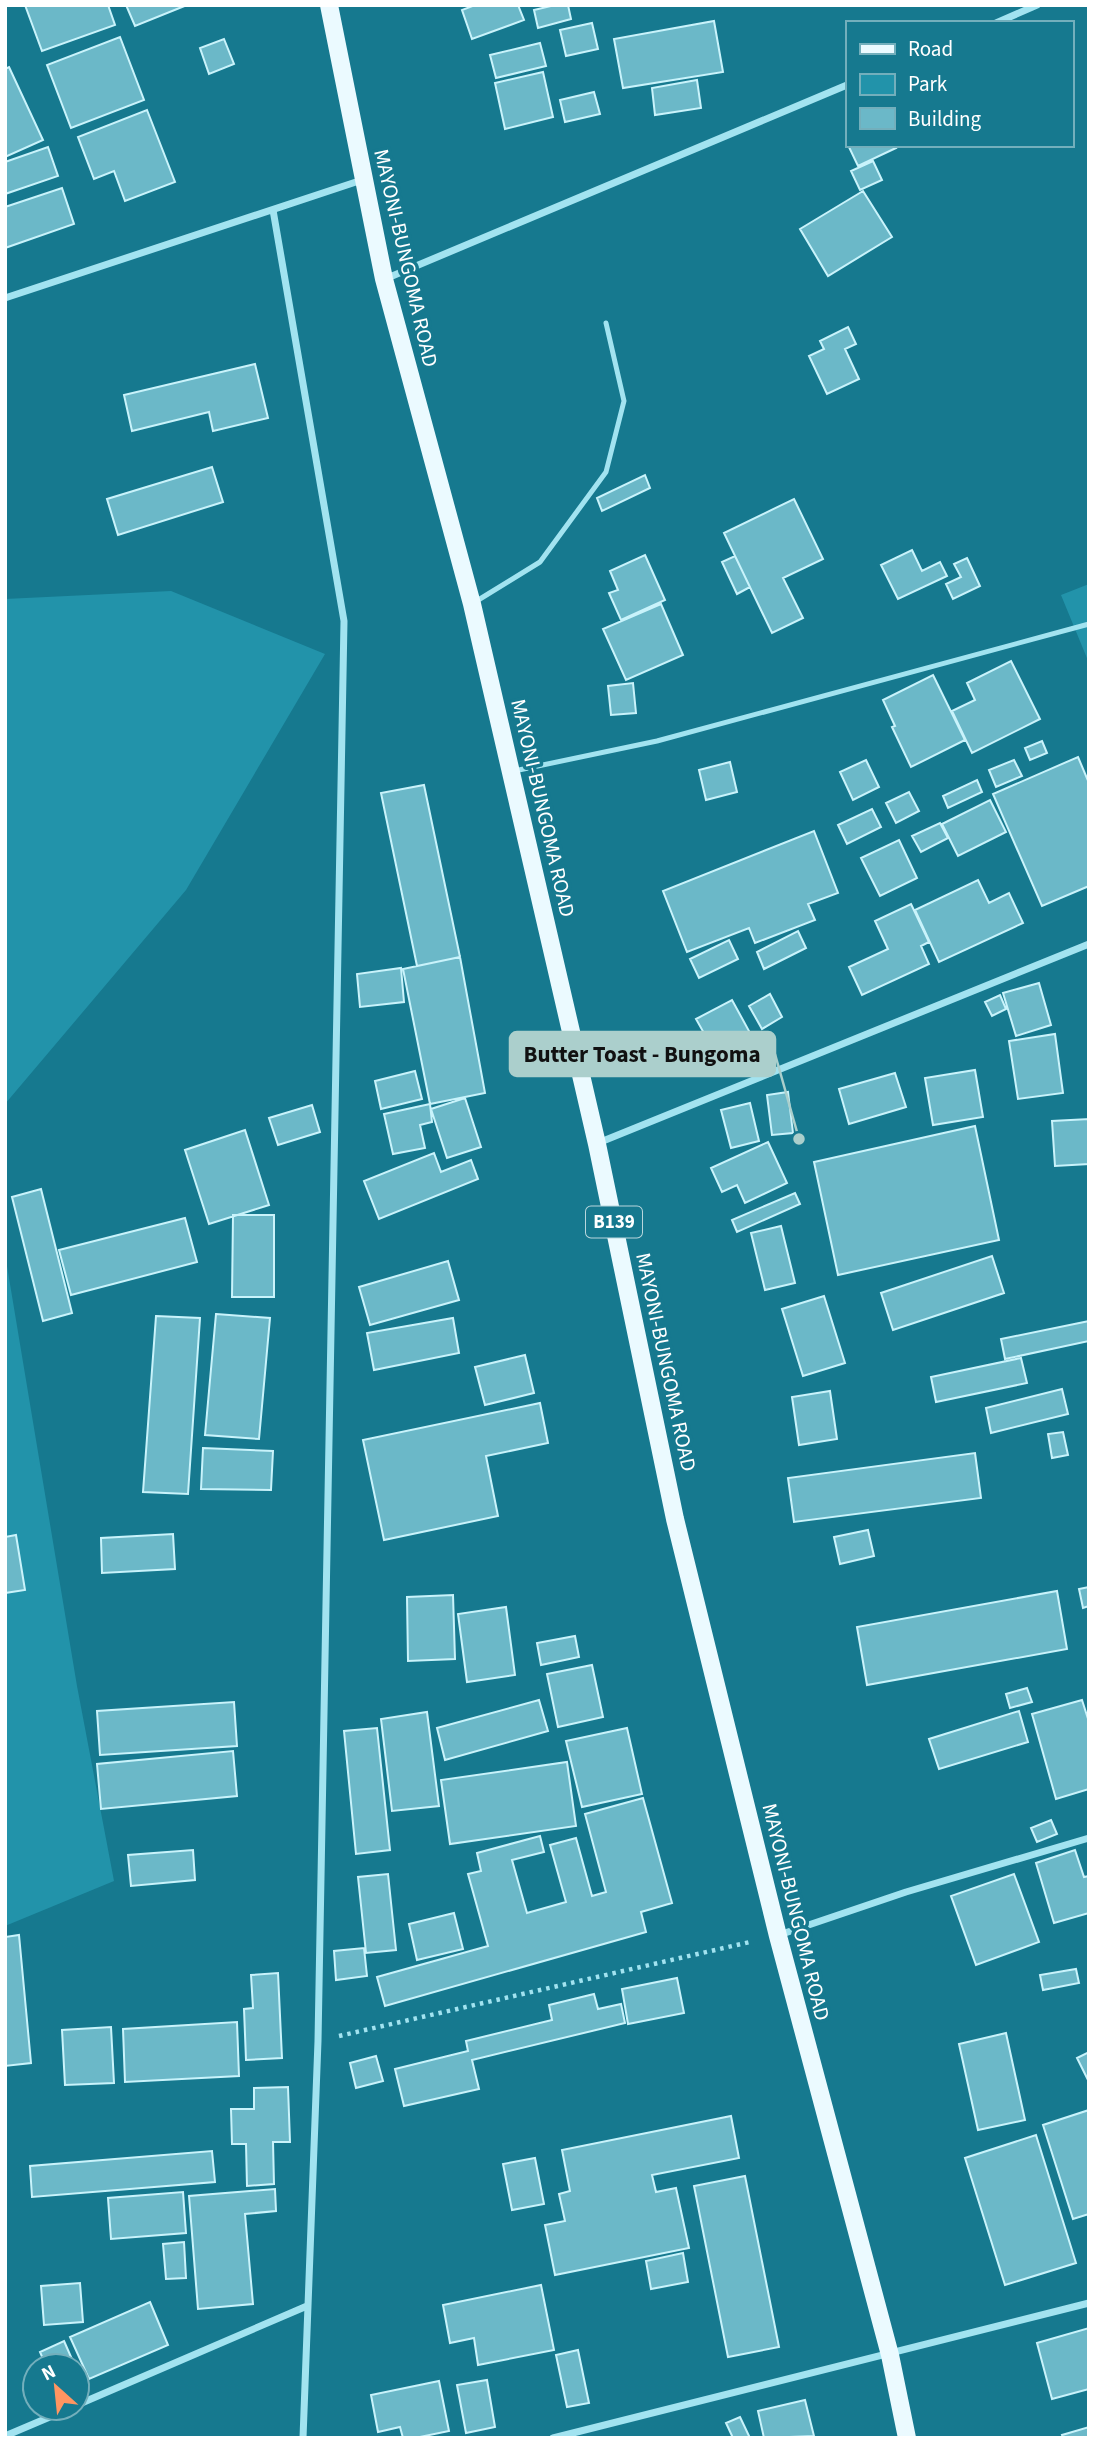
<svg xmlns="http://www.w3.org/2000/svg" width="1094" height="2443" viewBox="0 0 1094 2443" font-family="'Source Sans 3',sans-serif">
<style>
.green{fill:#2293aa}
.building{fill:#6bb8c8;stroke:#c9f3fb;stroke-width:2}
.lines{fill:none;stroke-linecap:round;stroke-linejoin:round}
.path{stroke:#a2e3f0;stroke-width:4.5;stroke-dasharray:3.5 5;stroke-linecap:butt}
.lane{stroke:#a2e3f0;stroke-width:5}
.street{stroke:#a2e3f0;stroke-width:7}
.primary{stroke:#ebfaff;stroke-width:18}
.labels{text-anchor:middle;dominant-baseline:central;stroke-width:7;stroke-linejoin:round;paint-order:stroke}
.shield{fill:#16798f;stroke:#b9d7dd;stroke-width:2}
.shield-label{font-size:19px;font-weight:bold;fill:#fff}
.street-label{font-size:21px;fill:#fff;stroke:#16798f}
.leader{fill:none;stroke:#abcfcc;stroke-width:2.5}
.callout-dot{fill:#abcfcc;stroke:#16798f;stroke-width:2.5}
.callout{fill:#abcfcc;stroke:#abcfcc;stroke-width:2.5}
.callout-label{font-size:23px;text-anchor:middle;font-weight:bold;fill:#111}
</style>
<rect width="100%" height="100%" fill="#16798f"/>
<!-- green -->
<path class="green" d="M1089,584V663L1061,595Z
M171,591L325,654L186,890L5,1104V599Z
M5,1254L77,1686L114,1881L5,1926Z"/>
<!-- building -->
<path class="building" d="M25,5H108L115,25L42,51Z
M126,5H187L135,26Z
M475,5H518L524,20L472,39L462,10Z
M555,5H568L571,19L538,28L534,10Z
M714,21L723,72L623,88L614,39Z
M592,23L598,49L566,56L560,30Z
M120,37L144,100L71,128L47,65Z
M224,39L234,64L209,74L200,48Z
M540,43L546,66L496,78L490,55Z
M9,67L43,140L5,157V69Z
M543,72L553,117L505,129L495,83Z
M697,80L701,108L655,115L652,88Z
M594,92L600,114L565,122L560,100Z
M147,110L175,182L125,201L114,171L94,179L78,137Z
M848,145H894L896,148L858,166Z
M48,147L58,176L5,194V162Z
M873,161L882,180L860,190L851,171Z
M62,188L74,224L5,248V207Z
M863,191L892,237L828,276L800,229Z
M848,327L856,344L845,349L859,379L827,394L809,356L824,349L820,341Z
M255,364L268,418L213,431L209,412L132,431L124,395Z
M212,467L223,502L118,535L107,499Z
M645,475L650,488L602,511L597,498Z
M794,499L823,559L783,578L803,618L772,633L724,533Z
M912,550L922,571L940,562L947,576L898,599L881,565Z
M645,555L665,600L621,620L609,593L618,590L610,571Z
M735,556L750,587L737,594L722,562Z
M967,558L980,586L953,599L946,584L961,577L954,564Z
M661,604L683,655L626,680L603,629Z
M1011,661L1040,719L972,753L952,711L975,700L967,683Z
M933,675L965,740L911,767L892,727L895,726L883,700Z
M633,683L636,713L611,715L608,686Z
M1042,741L1047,753L1030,760L1025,748Z
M1078,757L1089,783V886L1042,906L993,794Z
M866,760L879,787L853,800L840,772Z
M1014,760L1022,776L996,787L989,770Z
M730,762L737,792L706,800L699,770Z
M977,780L982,792L948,808L943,796Z
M424,785L460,957L417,966L381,793Z
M909,792L919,811L896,823L886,803Z
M990,800L1006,832L958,856L942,824Z
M872,809L881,827L847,844L838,825Z
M940,823L948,838L921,852L912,836Z
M814,831L838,893L808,904L815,920L755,943L749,928L687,952L663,891Z
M899,840L917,878L880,896L861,858Z
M978,880L989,903L1009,893L1023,923L939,962L915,910Z
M911,904L929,942L921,946L929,964L862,995L849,967L888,949L875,921Z
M798,931L806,948L764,969L757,952Z
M729,940L738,959L699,978L690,959Z
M460,957L485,1093L430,1104L403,969Z
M401,968L404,1002L360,1007L357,974Z
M1039,983L1051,1025L1016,1036L1003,993Z
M770,994L782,1017L762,1029L749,1006Z
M1000,995L1006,1009L992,1016L985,1002Z
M732,1000L749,1031L714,1051L696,1019Z
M1055,1034L1063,1093L1018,1099L1009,1041Z
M975,1070L983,1117L933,1125L925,1078Z
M415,1071L422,1099L381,1109L375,1081Z
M895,1073L906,1107L849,1124L839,1089Z
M788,1092L793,1133L772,1135L767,1095Z
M465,1098L481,1147L447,1158L431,1109Z
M750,1103L759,1141L731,1148L721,1110Z
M430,1104L432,1122L420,1125L425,1148L393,1154L384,1114Z
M312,1105L320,1132L278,1145L269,1118Z
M1089,1119V1164L1055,1166L1052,1121Z
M975,1126L999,1240L838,1275L814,1162Z
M245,1130L269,1205L209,1224L185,1150Z
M768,1142L787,1183L745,1203L737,1185L722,1192L711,1168Z
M434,1153L441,1172L471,1160L478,1179L379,1219L364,1181Z
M41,1189L72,1313L43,1321L12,1197Z
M795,1193L800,1204L737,1232L732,1220Z
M233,1215H274V1297H232Z
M185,1218L197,1262L71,1295L59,1250Z
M781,1226L795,1283L765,1290L751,1233Z
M992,1256L1004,1293L893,1330L881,1293Z
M448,1261L459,1300L370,1325L359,1287Z
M824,1296L845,1363L803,1376L782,1309Z
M216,1314L270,1318L259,1439L205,1435Z
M156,1316L200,1318L188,1494L143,1492Z
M453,1318L459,1353L374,1370L367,1333Z
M1089,1321V1341L1005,1359L1001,1339Z
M525,1355L534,1393L485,1405L475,1367Z
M1021,1358L1027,1383L936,1402L931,1377Z
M1062,1389L1068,1414L991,1433L986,1408Z
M830,1391L837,1439L799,1445L792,1397Z
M540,1403L548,1443L486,1456L498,1516L384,1540L363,1440Z
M1063,1432L1068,1455L1052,1458L1048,1434Z
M203,1448L273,1451L271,1490L201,1489Z
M975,1453L981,1498L794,1522L788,1478Z
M868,1530L874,1556L840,1564L834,1537Z
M173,1534L175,1569L102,1573L101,1538Z
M16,1535L25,1590L5,1593V1537Z
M1089,1587V1606L1083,1608L1079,1589Z
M1057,1591L1067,1649L867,1685L857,1627Z
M453,1595L455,1659L408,1661L407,1597Z
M506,1607L515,1675L467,1682L458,1614Z
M575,1636L579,1657L541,1665L537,1643Z
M592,1665L603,1717L558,1727L547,1674Z
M1027,1688L1032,1702L1010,1708L1006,1694Z
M539,1700L548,1731L445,1760L437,1728Z
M1082,1700L1089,1722V1789L1056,1799L1032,1714Z
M234,1702L237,1746L100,1755L97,1711Z
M1019,1711L1028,1742L939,1769L929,1739Z
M427,1712L439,1806L392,1811L381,1719Z
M377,1728L390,1850L356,1854L344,1731Z
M627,1728L642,1794L582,1807L566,1741Z
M233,1751L237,1796L101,1809L97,1764Z
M567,1762L576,1826L450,1844L441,1780Z
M643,1798L672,1903L641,1912L646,1932L385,2006L377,1977L488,1946L468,1874L481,1871L477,1853L540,1836L544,1852L512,1860L527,1913L566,1902L550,1845L576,1838L592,1896L606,1892L585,1814Z
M1051,1820L1057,1834L1037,1842L1031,1828Z
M193,1850L195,1880L131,1886L128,1855Z
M1075,1850L1084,1877L1089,1876V1913L1054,1923L1036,1863Z
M388,1874L396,1950L366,1953L358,1877Z
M1014,1874L1039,1942L976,1965L951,1896Z
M454,1913L463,1949L417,1960L409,1924Z
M19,1935L31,2063L5,2066V1937Z
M364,1948L367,1976L336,1980L334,1951Z
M1076,1969L1079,1983L1043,1990L1040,1975Z
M278,1973L282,2058L246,2060L244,2009L253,2008L251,1975Z
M677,1978L684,2013L628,2024L622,1989Z
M594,1994L598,2009L621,2004L625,2023L472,2060L479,2089L404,2106L395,2069L468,2051L466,2041L552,2020L549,2005Z
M237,2022L239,2076L125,2082L123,2029Z
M111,2027L114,2083L65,2085L62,2030Z
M1006,2033L1025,2120L978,2130L959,2044Z
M1089,2052V2082L1077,2058Z
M376,2056L383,2081L356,2088L350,2063Z
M288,2087L290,2142H273L274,2184L247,2186L246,2144H232L231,2109H254V2088Z
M1089,2110V2214L1073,2219L1043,2125Z
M731,2116L739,2158L652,2175L656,2192L676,2188L689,2248L555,2275L545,2225L565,2221L559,2194L570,2191L562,2150Z
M1036,2135L1076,2263L1005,2285L965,2158Z
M212,2151L215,2182L32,2197L30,2166Z
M535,2158L544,2204L512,2210L503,2164Z
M745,2176L779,2347L728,2357L694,2186Z
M275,2189L276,2211L245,2214L253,2304L198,2309L189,2196Z
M183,2192L186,2233L111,2239L108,2198Z
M184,2242L186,2278L166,2279L163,2244Z
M683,2253L688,2282L651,2289L646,2261Z
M80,2283L83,2322L44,2325L41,2286Z
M541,2285L554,2350L478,2365L474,2338L450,2343L443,2305Z
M150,2302L168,2345L89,2379L70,2337Z
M1089,2328V2389L1052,2399L1037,2343Z
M64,2341L75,2366H46L40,2352Z
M578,2350L589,2403L567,2407L556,2355Z
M487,2380L495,2427L466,2433L457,2385Z
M439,2381L449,2431L415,2438H403L400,2427L378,2432L371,2395Z
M805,2400L814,2436L764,2438L758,2411Z
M740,2417L750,2438H733L726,2423Z
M1089,2427V2438H1063L1062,2435Z"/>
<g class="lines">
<!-- path -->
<path class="path" d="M339,2036L750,1942"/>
<!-- lane -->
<path class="lane" d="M475,602L540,562L606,472L624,401L606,323
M514,771L657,741L1089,624"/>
<!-- street -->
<path class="street" d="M996,23L1037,5
M273,210L344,621L318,2041L303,2438
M385,279L847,85
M5,298L362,180
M598,1143L1089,944
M779,1935L906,1892L1089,1838
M77,2405L307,2306
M5,2436L71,2408
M553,2438L1089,2303"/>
<!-- primary -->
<path class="primary" d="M329,5L384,279L472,604L597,1144L675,1519L778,1936L890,2355L907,2438"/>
</g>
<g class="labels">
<!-- shield labels -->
<rect class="shield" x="586" y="1206.5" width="56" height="31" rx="5"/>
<g class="shield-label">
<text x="614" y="1222">B139</text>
</g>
<!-- street labels -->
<g class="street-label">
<text transform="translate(406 258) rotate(77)">MAYONI-BUNGOMA ROAD</text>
<text transform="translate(543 808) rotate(77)">MAYONI-BUNGOMA ROAD</text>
<text transform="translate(666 1362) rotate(78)">MAYONI-BUNGOMA ROAD</text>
<text transform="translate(796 1912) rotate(76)">MAYONI-BUNGOMA ROAD</text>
</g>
</g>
<!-- callouts -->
<path class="leader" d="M799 1139L775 1054"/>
<circle class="callout-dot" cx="799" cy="1139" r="7"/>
<rect class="callout" x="510" y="1032" width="265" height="44" rx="7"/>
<g class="callout-label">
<text x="642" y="1062">Butter Toast - Bungoma</text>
</g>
<!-- border -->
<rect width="1094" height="2443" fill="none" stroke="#ffffff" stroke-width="14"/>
<!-- legend -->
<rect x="846" y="21" width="228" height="126" fill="#16798f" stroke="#73afbc" stroke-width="2"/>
<rect x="860" y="44" width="35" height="10" fill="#ebfaff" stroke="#73afbc" stroke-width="2"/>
<text x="908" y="56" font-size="21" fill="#ffffff">Road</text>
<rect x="860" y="74" width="35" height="21" fill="#2293aa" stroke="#73afbc" stroke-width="2"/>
<text x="908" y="91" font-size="21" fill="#ffffff">Park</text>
<rect x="860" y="108" width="35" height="21" fill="#6bb8c8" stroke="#73afbc" stroke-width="2"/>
<text x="908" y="126" font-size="21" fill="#ffffff">Building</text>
<!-- north arrow -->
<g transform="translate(56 2387) rotate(333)"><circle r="33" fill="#16798f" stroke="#73afbc" stroke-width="2"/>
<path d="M0-5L12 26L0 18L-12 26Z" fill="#ff9561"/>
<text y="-10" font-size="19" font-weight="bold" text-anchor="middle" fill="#ffffff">N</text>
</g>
</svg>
